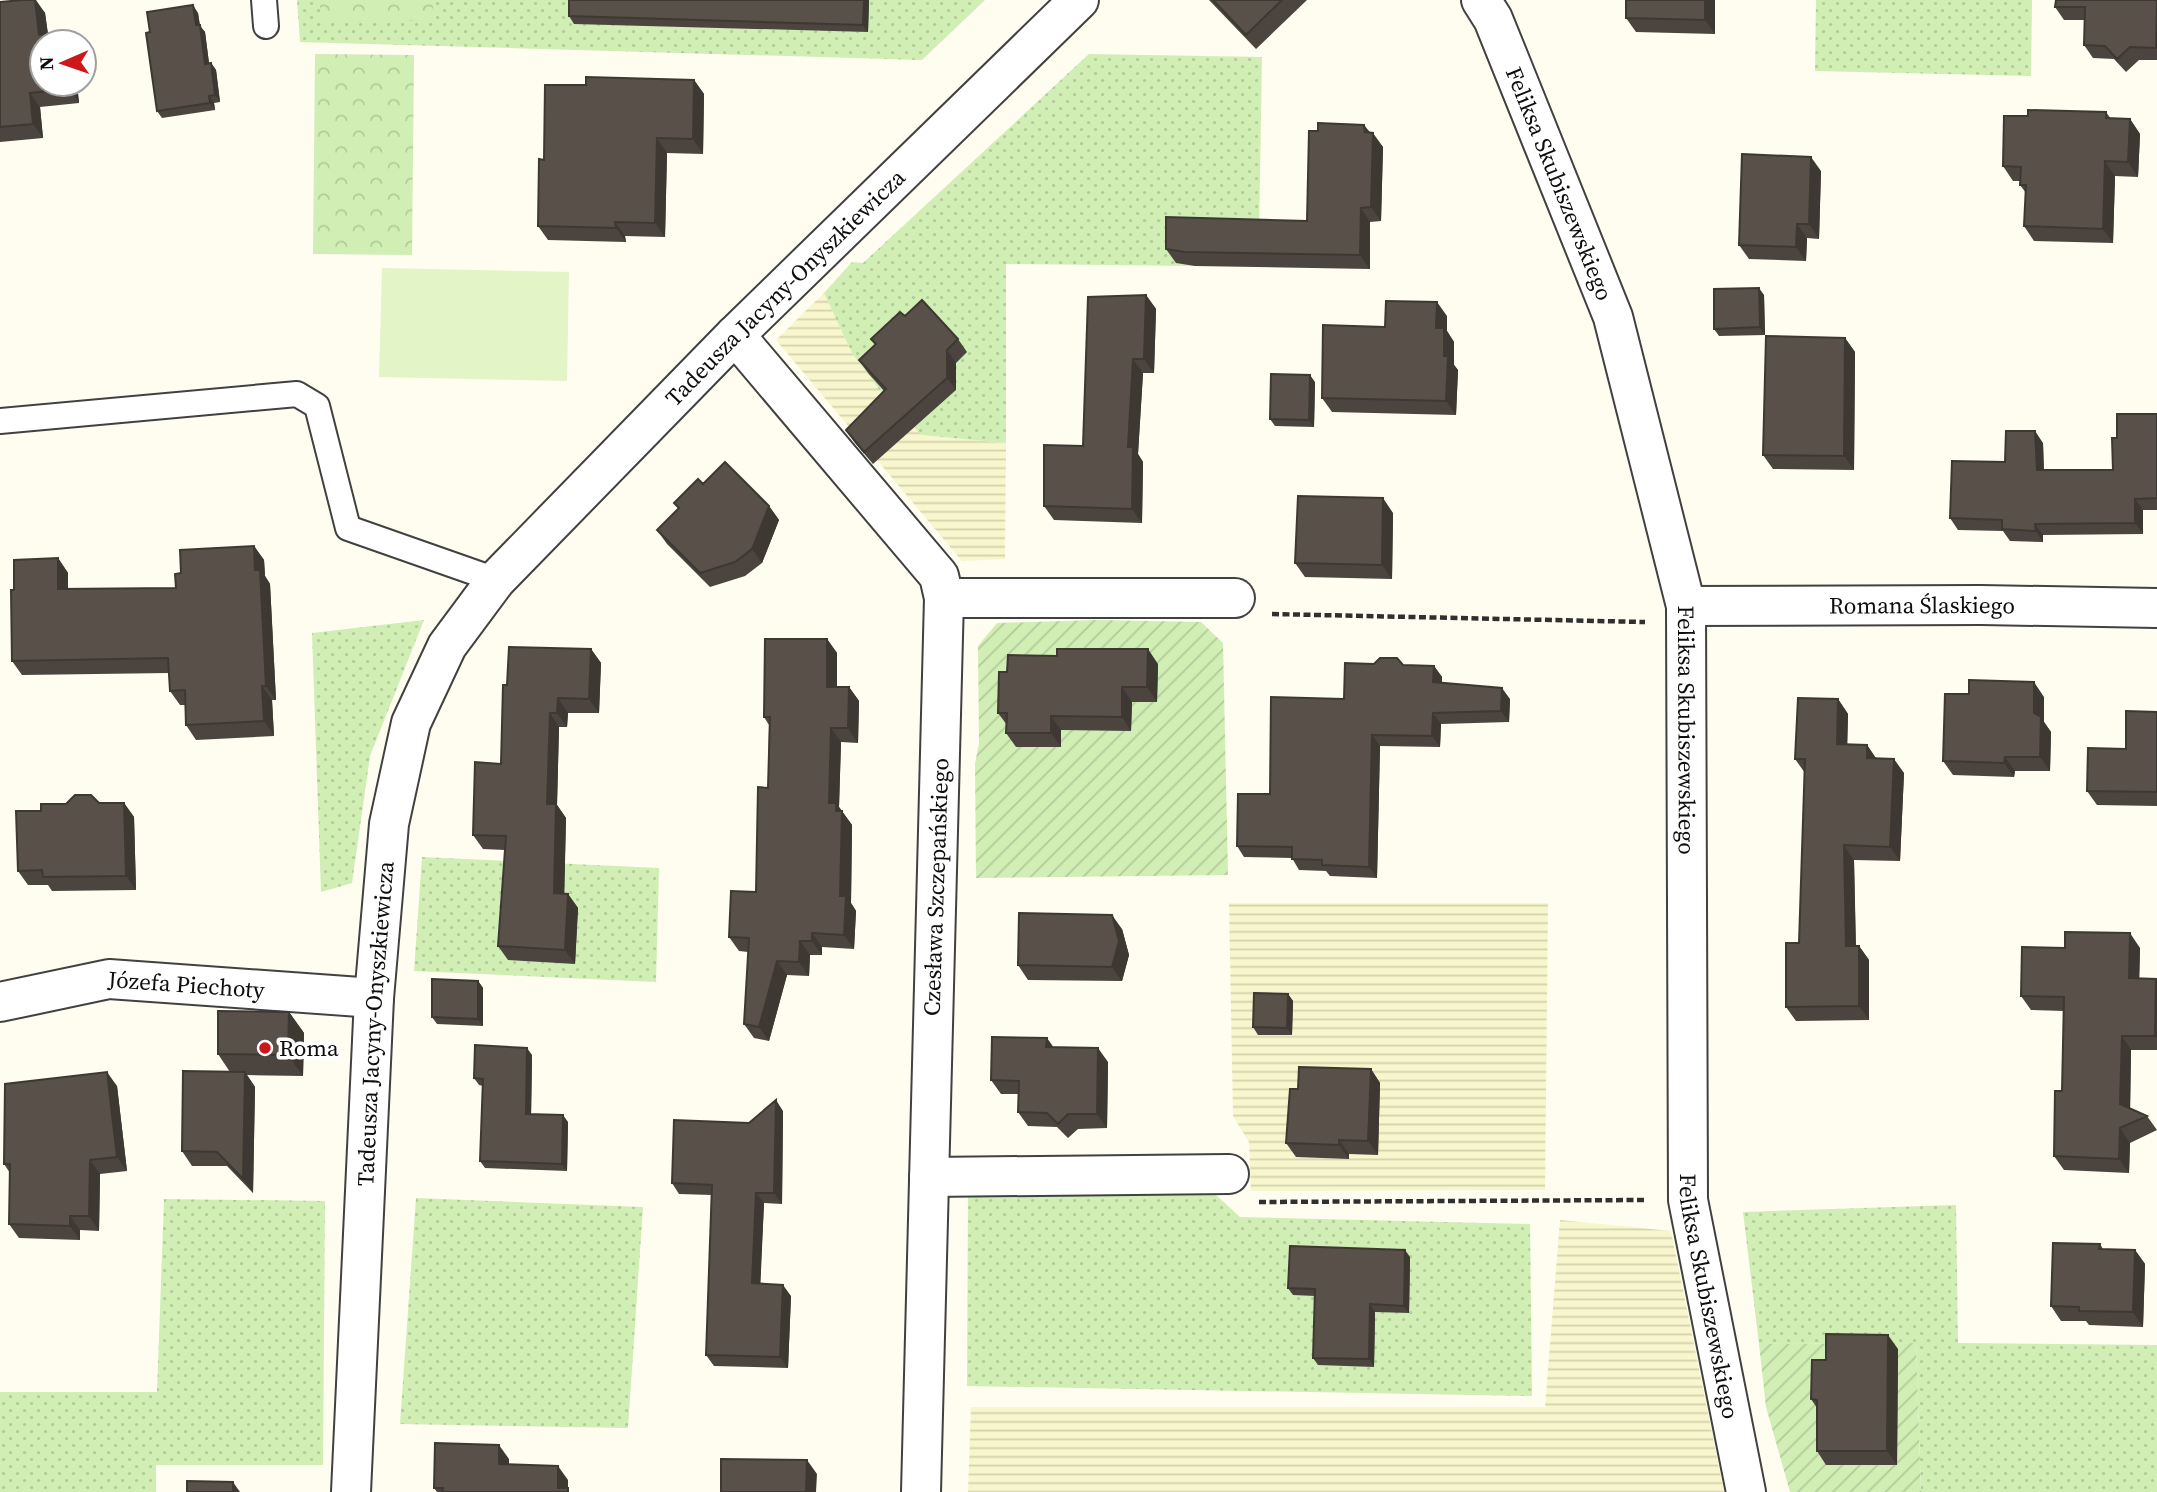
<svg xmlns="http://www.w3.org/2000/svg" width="2157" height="1492" viewBox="0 0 2157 1492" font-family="'Source Serif 4',serif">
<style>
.farmland{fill:url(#farmland-rules)}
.grass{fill:url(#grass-dots)}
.park{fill:url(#park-crowns)}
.garden{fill:url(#garden-furrows)}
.pitch{fill:#e3f4c7}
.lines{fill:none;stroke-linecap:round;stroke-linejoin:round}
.lane-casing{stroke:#414141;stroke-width:28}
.street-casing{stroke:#414141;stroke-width:42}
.path{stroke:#303030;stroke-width:4.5;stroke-dasharray:7 3.5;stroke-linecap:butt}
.lane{stroke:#fff;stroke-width:24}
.street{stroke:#fff;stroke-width:38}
.wall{fill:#4c453f}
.shaded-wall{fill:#3e3833}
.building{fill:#585049;stroke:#3e3833;stroke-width:2}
.poi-dot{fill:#cd181b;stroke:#fff;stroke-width:2.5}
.labels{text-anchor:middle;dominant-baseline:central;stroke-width:7;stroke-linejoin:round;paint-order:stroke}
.street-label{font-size:23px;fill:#0e0e0e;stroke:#fff}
.poi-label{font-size:23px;fill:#0e0e0e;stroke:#fff;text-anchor:start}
</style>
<defs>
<pattern id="farmland-rules" width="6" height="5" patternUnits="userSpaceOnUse" patternTransform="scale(1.75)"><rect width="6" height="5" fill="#f8f6cc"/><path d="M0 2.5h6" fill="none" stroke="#d3d2ae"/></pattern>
<pattern id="grass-dots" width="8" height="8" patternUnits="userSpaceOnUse" patternTransform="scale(1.75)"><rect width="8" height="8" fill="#d1eeb5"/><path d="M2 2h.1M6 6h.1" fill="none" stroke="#b2cb9a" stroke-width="1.8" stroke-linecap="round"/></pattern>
<pattern id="park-crowns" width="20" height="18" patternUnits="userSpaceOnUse" patternTransform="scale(1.75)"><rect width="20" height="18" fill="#d1eeb5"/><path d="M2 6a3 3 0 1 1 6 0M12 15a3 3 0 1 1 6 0" fill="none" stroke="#b2cb9a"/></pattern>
<pattern id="garden-furrows" width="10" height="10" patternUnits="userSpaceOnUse" patternTransform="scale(1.75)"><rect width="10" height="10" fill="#d1eeb5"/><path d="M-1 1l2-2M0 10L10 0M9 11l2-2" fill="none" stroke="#b2cb9a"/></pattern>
</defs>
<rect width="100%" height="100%" fill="#fffcf0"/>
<!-- farmland -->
<path class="farmland" d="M824,293L852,353L922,435L1006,443L1005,559L962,561L776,340Z
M1229,903H1548L1545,1190L1251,1191L1249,1142L1233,1116Z
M1560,1220L1671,1231L1724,1492H968L971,1407H1545Z"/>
<!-- grass -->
<path class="grass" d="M297,0H985L922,60L300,42Z
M1816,0H2032L2031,76L1815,71Z
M1089,54L1262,57L1259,233L1195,232V266L1006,264V443L922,435L891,405L852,353L824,293L852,262L863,263Z
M424,620L370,756L352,883L321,892L312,633Z
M422,857L659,868L656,982L414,971Z
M968,1191L1216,1195L1240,1217L1530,1224L1532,1396L967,1386Z
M416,1198L643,1207L628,1428L400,1424Z
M164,1199L325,1201L323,1465H156V1492H0V1392H157Z
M1956,1205L1958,1343L2157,1345V1492H1921L1916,1343L1759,1344L1743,1212Z"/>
<!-- park -->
<path class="park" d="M320,0H433V21L320,19Z
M315,54L414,55L412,255L313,254Z"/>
<!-- garden -->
<path class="garden" d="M1096,620L1201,622L1223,643L1228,875L976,878L975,764L979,743L978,646L997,623Z
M1916,1343L1921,1492H1790L1766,1407L1759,1344Z"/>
<!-- pitch -->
<path class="pitch" d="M382,268L569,272L567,381L379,377Z"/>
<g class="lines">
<!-- lane casing -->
<g class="lane-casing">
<path id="lane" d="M264,0L266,26
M0,421L297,394L317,406L348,528L496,580"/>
</g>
<!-- street casing -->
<g class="street-casing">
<g id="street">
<path id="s1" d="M1481,0L1493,19L1613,317L1686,606L1688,1200L1746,1492"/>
<path d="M735,335L939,576L944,598L921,1492"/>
<path d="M944,598H1235"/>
<path id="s2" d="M1686,606L1981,605L2157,608"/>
<path id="s3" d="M0,1002L109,979L374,998"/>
<path d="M929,1177L1229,1174"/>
<path id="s4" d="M351,1492L374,998L389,824L411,723L447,646L496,580L735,335L1079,0"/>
</g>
</g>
<!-- path -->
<path class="path" d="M1272,614L1645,622
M1259,1202L1646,1200"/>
<!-- lane -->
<use href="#lane" class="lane"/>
<!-- street -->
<use href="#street" class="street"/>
</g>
<!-- wall -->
<path class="wall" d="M22,0H36L45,13L48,34L63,32L70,42H42V84H77L79,103L40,107L43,138L0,142V2Z
M869,0L868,32L574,24L569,16Z
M1209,0H1307L1256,49Z
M1626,0H1715V34L1636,32L1626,18Z
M2157,0V60H2139L2126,72L2114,59L2093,58L2084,45L2085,20H2064L2055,7Z
M198,13L200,26L205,32L209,63H211L216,70L220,102L214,103L215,110L162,118L157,111L150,32Z
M694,80L704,94L703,154L667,153L665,237L625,236L626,242L548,240L538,226L586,85Z
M2106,112L2111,119H2130L2140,134L2138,177L2115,176L2113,243L2034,241L2024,226L2026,193L2020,185V181H2013L2003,166L2028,116Z
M1318,131L1370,132L1383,147L1381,221L1370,222V269L1195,266L1176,263L1166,249L1307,221Z
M1821,171L1819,239L1807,238L1806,261L1749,259L1739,245Z
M1146,295L1156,309L1154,373H1143L1138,454L1143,462L1142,523L1054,520L1044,506L1083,446Z
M1764,295L1765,335L1719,336L1714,329Z
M905,316L958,339L967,352L956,363V390L873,464L855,443L846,430L884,391L868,373L859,360L875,345L871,339Z
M1447,316V331L1454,342V365L1458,370L1456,415L1332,412L1322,398L1385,327Z
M1845,338L1855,352L1854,470L1773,469L1763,455Z
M1315,382L1314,427L1275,426L1270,419Z
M2157,414V510H2143V534L2043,535V542L2010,541L2003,531L1958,530L1950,518L2005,462L2043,443L2044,470H2113L2117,438Z
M703,484L769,506L779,520L762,563L745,576L710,587L667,544L657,530L679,509L674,503Z
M1393,513L1392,579L1305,577L1295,563Z
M254,546L264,560L265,576L270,584L276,700H272L274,736L196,740L186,725L185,705H180L170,691L169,673L22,675L12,661L14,590L58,558L68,573V589L176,588L181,573Z
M827,639L837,653V687H849L859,701L858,743L841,742L839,807L852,825L851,903L856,911L854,949L822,947V955H810L809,976L787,975L769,1041L754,1038L744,1024L748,952L739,951L729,937L756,892L768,788L769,725L764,717Z
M591,649L601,663L599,713H568L567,727H559L557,805L566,818L564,894H568L578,908L575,964L508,960L498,946L505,850L483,849L473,835L501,764L507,685Z
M1158,664L1157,702H1132L1131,731L1061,730V747H1016L1006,733L1007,725L998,713Z
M1403,665L1434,666L1442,677V683L1510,699L1509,722L1441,724L1440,747L1380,746L1377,878L1330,876L1326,871L1299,870L1292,858L1244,857L1237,846L1270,794L1344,699Z
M2044,697V722L2051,732L2050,771H2015L2014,777L1953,775L1943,761Z
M1838,699L1848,714L1847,745H1867L1876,758L1904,773L1900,861L1854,860L1856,946H1859L1869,960V1020L1796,1021L1786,1007L1799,943L1805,773L1795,759Z
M2157,712V806L2097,805L2087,791L2126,749Z
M99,803H124L134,817L136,890L52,891L48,885H28L18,871L41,811Z
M1122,929L1129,955L1122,981L1028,980L1018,965Z
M2065,948H2140L2139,978L2157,980V1050H2131L2130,1108L2147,1116L2157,1130L2130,1143L2129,1173L2064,1170L2054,1156L2062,1091L2064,1011L2031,1010L2021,996Z
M478,981L483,988V1026L437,1024L432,1017Z
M1288,994L1293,1001L1292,1035H1258L1253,1027Z
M289,1012L304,1033L303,1076L247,1075L255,1087L253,1193L227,1166H192L182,1151L230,1072L218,1054Z
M1053,1047L1108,1062L1107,1128L1078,1129L1068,1138L1057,1127L1028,1126L1018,1112L1019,1094H1001L991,1080Z
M532,1055L531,1114L568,1122L567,1171L485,1168L480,1161L483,1086L479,1085L474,1078Z
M1371,1069L1380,1083L1378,1155L1349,1154V1159L1296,1157L1286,1143Z
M117,1086L127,1171L100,1174L99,1231L80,1230V1240L19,1238L9,1224L10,1173L4,1164Z
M783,1111L782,1204L764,1203L760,1283L791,1296L788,1368L714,1366L706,1355L712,1195L679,1194L672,1183L749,1123Z
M2100,1244L2103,1249L2135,1250L2145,1264L2143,1327L2089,1325L2086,1321H2061L2051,1306Z
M1410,1257L1409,1313L1375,1312L1374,1367L1318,1365L1313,1358L1315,1296L1293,1295L1288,1288Z
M1898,1349L1897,1465H1826L1817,1451V1408L1811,1399Z
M509,1459V1464L568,1480V1492H437L434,1488Z"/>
<!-- shaded-wall -->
<path class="shaded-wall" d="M35,0L45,13L49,42L39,35Z
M864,0H869L868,32L863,25Z
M1705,0H1715V34L1705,20Z
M193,5L198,13L200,26L205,32L210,71L205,64L196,25Z
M63,32L70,42H64Z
M211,63L216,70L220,102L215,95Z
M694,80L704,94L703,154L693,139Z
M68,84H77L79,103L69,89Z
M30,93L40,107L43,138L33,124Z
M209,96L214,103L215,110L210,103Z
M2130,119L2140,134L2138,177L2128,162Z
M1364,125L1373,136V133L1383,147L1381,221L1371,207Z
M657,138L667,153L665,237L655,223Z
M1811,157L1821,171L1819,239L1809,224Z
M2105,161L2115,176L2113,243L2103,229Z
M1361,208L1370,222V269L1360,255Z
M615,222L625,236L626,242L616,228Z
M1797,224L1807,238L1806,261L1796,247Z
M1759,288L1764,295L1765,335L1760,327Z
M1146,295L1156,309L1154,373L1144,359Z
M1437,302L1447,316V331L1454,342V365L1458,370L1456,415L1446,401L1444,356L1436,328Z
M1845,338L1855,352L1854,470L1844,456Z
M947,350L956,363V390L947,378Z
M1133,359L1143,373L1138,454L1143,462L1142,523L1132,509L1128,447Z
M1310,375L1315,382L1314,427L1309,420Z
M2035,431L2043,443L2044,481L2037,470Z
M1383,498L1393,513L1392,579L1382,565Z
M2135,499L2143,510V534L2135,523Z
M769,506L779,520L762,563L752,549Z
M2035,524L2043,535V542L2036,531Z
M254,546L264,560L265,576L270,584L276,700L266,686Z
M58,558L68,573L67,603L58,589Z
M827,639L837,653V701L827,687Z
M591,649L601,663L599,713L589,699Z
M1148,649L1158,664L1157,702L1147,687Z
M1434,666L1442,677L1441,693L1433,682Z
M2034,682L2044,697V722L2051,732L2050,771L2040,757L2034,713Z
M262,686L272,700L274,736L264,721Z
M849,687L859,701L858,743L848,728Z
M1122,687L1132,702L1131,731L1122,717Z
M1502,688L1510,699L1509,722L1501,711Z
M558,698L568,713L567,727L557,713Z
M1838,699L1848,714L1847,758L1837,744Z
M550,713L559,727L557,805L566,818L564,907L554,893L547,804Z
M1433,713L1441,724L1440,747L1432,736Z
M1051,716L1061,730V747L1051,733Z
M831,728L841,742L839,807L852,825L851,903L856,911L854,949L844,935L829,803Z
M1372,735L1380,746L1377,878L1369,867Z
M1867,745L1877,760L1867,758Z
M2005,757L2015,771L2014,777L2004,763Z
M1894,759L1904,773L1900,861L1890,847Z
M124,803L134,817L136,890L126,876Z
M1844,845L1854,860L1856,960L1846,946Z
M568,894L578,908L575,964L565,950Z
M1112,915L1122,929L1129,955L1122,981L1112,967Z
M812,933L822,947V955L812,941Z
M2130,933L2140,948L2139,992L2129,978Z
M800,941L810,955L809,976L799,962Z
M1859,946L1869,960V1020L1859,1006Z
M777,961L787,975L769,1041L759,1027Z
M2156,979L2157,980V1039L2155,1036Z
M478,981L483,988V1026L478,1019Z
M1288,994L1293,1001L1292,1035L1287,1028Z
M289,1012L304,1033L303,1076L288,1055Z
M2122,1036L2131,1050L2130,1118L2120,1104Z
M1047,1038L1057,1052L1046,1047Z
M527,1048L532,1055L531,1122L526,1114Z
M1098,1048L1108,1062L1107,1128L1097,1114Z
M1371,1069L1380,1083L1378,1155L1368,1141Z
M107,1072L117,1086L127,1171L117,1157Z
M245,1072L255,1087L253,1193L243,1179Z
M776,1100L783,1111L782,1204L774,1193Z
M563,1115L568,1122L567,1171L562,1164Z
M2120,1128L2130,1143L2129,1173L2119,1159Z
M1339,1140L1349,1154V1159L1339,1145Z
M90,1160L100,1174L99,1231L89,1216Z
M756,1193L764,1203L760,1294L752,1283Z
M70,1216L80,1230V1240L70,1226Z
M1405,1250L1410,1257L1409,1313L1404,1306Z
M2135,1250L2145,1264L2143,1327L2133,1312Z
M783,1285L791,1296L788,1368L780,1357Z
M1370,1304L1375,1312L1374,1367L1369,1359Z
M1888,1335L1898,1349L1897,1465L1887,1451Z
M499,1445L509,1459V1478L499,1464Z
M807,1460L817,1474L816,1492H806Z
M558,1466L568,1480V1492L558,1488Z
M233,1482L240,1492H233Z"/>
<!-- building -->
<path class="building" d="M22,0H35L39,35L63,32L64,42H42V84H68L69,89L30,93L33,124L0,127V2Z
M569,0H864L863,25L569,16Z
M1213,0H1282L1246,35Z
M1626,0H1705V20L1626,18Z
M2056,0H2157L2156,48L2130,47L2117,59L2105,46L2084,45L2085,7H2055Z
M193,5L196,25H200L205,64L211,63L215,95L209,96L210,103L157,111L146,33L150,32L147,12Z
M586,77L694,80L693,139L657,138L655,223L615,222L616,228L538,226L539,159L544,160L545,85H586Z
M2028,110L2106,112V118L2130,119L2128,162L2105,161L2103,229L2024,226L2026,185H2020L2021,167L2003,166L2004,116H2028Z
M1318,123L1364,125L1365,132L1373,133L1371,207L1361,208L1360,255L1185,252L1166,249V217L1307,221L1309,131H1318Z
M1742,154L1811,157L1809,224H1797L1796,247L1739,245Z
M1759,288L1760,327L1714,329V289Z
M1146,295L1144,359H1133L1128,447H1133L1132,509L1044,506V445L1083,446L1088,297Z
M922,300L958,339L947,350V378L864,452L846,430L886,389L859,360L876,344L871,339L900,312L905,316Z
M1386,301L1437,302L1436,328H1444V356H1448L1446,401L1322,398L1323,325L1385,327Z
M1766,336L1845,338L1844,456L1763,455Z
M1271,374L1310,375L1309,420L1270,419Z
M2117,414H2157V498L2135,499V523L2035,524L2036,531L2002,529V520L1950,518L1952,461L2005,462L2006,431H2035L2037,470H2113L2112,438H2117Z
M725,462L769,506L752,549L735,562L700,573L657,530L679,508L674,503L698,479L703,484Z
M1298,496L1383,498L1382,565L1295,563Z
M254,546L255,570H260L266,686H262L264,721L186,725L185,690L170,691L168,658L12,661L11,590H14V560L58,558V589L176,588L175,574L181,573L180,550Z
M765,639H827V687H849L848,728H831L829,803H836V811H842L840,896H846L844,935L812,933V941H800L799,962L777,961L759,1027L744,1024L749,938L729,937L731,891L756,892L758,787L768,788L770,717H764Z
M509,647L591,649L589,699L558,698L557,713H550L547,804H556L554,893L568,894L565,950L498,946L506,836L473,835L475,762L501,764L503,685H507Z
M1057,649H1148L1147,687H1122V717L1051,716V733H1006L1007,713H998L999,672H1007L1008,655L1057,656Z
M1380,658H1397L1403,665L1434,666L1433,682L1502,688L1501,711L1433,713L1432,736L1372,735L1369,867L1322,865V860L1292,859V847L1237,846L1238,794H1270L1271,697L1344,699L1345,663L1374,664Z
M1969,680L2034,682V713L2041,717L2040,757H2005L2004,763L1943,761L1945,694H1969Z
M1798,698L1838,699L1837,744L1867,745V758L1894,759L1890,847L1844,845L1846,946H1859V1006L1786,1007V943H1799L1805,759H1795Z
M2126,711L2157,712V792L2087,791L2088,748L2126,749Z
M75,795H91L99,803H124L126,876L43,877L42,870L18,871L16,811H41V804H66Z
M1019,913L1112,915L1119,941L1112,967L1018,965Z
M2065,932L2130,933L2129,978L2156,979L2155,1036H2122L2120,1104L2147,1116L2120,1128L2119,1159L2054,1156L2055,1091H2062L2064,997L2021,996L2022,947L2065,948Z
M432,979L478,981V1019L432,1017Z
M1254,993L1288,994L1287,1028L1253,1027Z
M218,1011L289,1012L288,1055L218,1054Z
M992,1037L1047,1038L1046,1047L1098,1048L1097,1114H1068L1058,1124L1047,1113L1018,1112L1019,1081L991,1080Z
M475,1045L527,1048L526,1114L563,1115L562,1164L480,1161L483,1079L474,1078Z
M1299,1067L1371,1069L1368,1141L1339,1140V1145L1286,1143L1290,1089H1298Z
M183,1071L245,1072L243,1179L217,1152L182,1151Z
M107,1072L117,1157L90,1160L89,1216H70V1226L9,1224L10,1164H4L5,1084Z
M776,1100L774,1193H756L752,1283L783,1285L780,1357L706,1355L712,1185L672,1183L674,1120L749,1123Z
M2053,1243L2100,1244L2099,1249L2135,1250L2133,1312L2079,1311V1307L2051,1306Z
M1290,1246L1405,1250L1404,1306L1370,1304L1369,1359L1313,1358L1315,1289L1288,1288Z
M1826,1334L1888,1335L1887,1451H1817V1400L1811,1399L1812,1360H1826Z
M435,1443L499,1445V1464L558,1466V1488H568V1492H442L443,1488H434Z
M721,1459L807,1460L806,1492H721Z
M187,1481L233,1482V1492H187Z"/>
<!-- markers -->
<circle class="poi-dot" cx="265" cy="1048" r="7"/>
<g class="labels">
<!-- street labels -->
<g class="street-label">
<text stroke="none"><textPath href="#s1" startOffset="200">Feliksa Skubiszewskiego</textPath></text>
<text stroke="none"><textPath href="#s4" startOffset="1351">Tadeusza Jacyny-Onyszkiewicza</textPath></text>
<text stroke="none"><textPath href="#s2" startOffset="236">Romana Ślaskiego</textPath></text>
<text stroke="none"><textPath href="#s1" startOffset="766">Feliksa Skubiszewskiego</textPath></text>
<text transform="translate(936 887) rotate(-88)">Czesława Szczepańskiego</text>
<text stroke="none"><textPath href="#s3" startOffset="189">Józefa Piechoty</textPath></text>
<text stroke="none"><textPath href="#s4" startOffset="469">Tadeusza Jacyny-Onyszkiewicza</textPath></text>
<text stroke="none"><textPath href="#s1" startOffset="1334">Feliksa Skubiszewskiego</textPath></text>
</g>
<!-- poi labels -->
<g class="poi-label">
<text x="279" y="1048">Roma</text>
</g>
</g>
<!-- north arrow -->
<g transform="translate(63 63) rotate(268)"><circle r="33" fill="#ffffff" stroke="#9f9f9f" stroke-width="2"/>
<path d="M0-5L12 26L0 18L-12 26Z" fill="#cd181b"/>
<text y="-10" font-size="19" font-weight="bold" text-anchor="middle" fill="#0e0e0e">N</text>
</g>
</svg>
